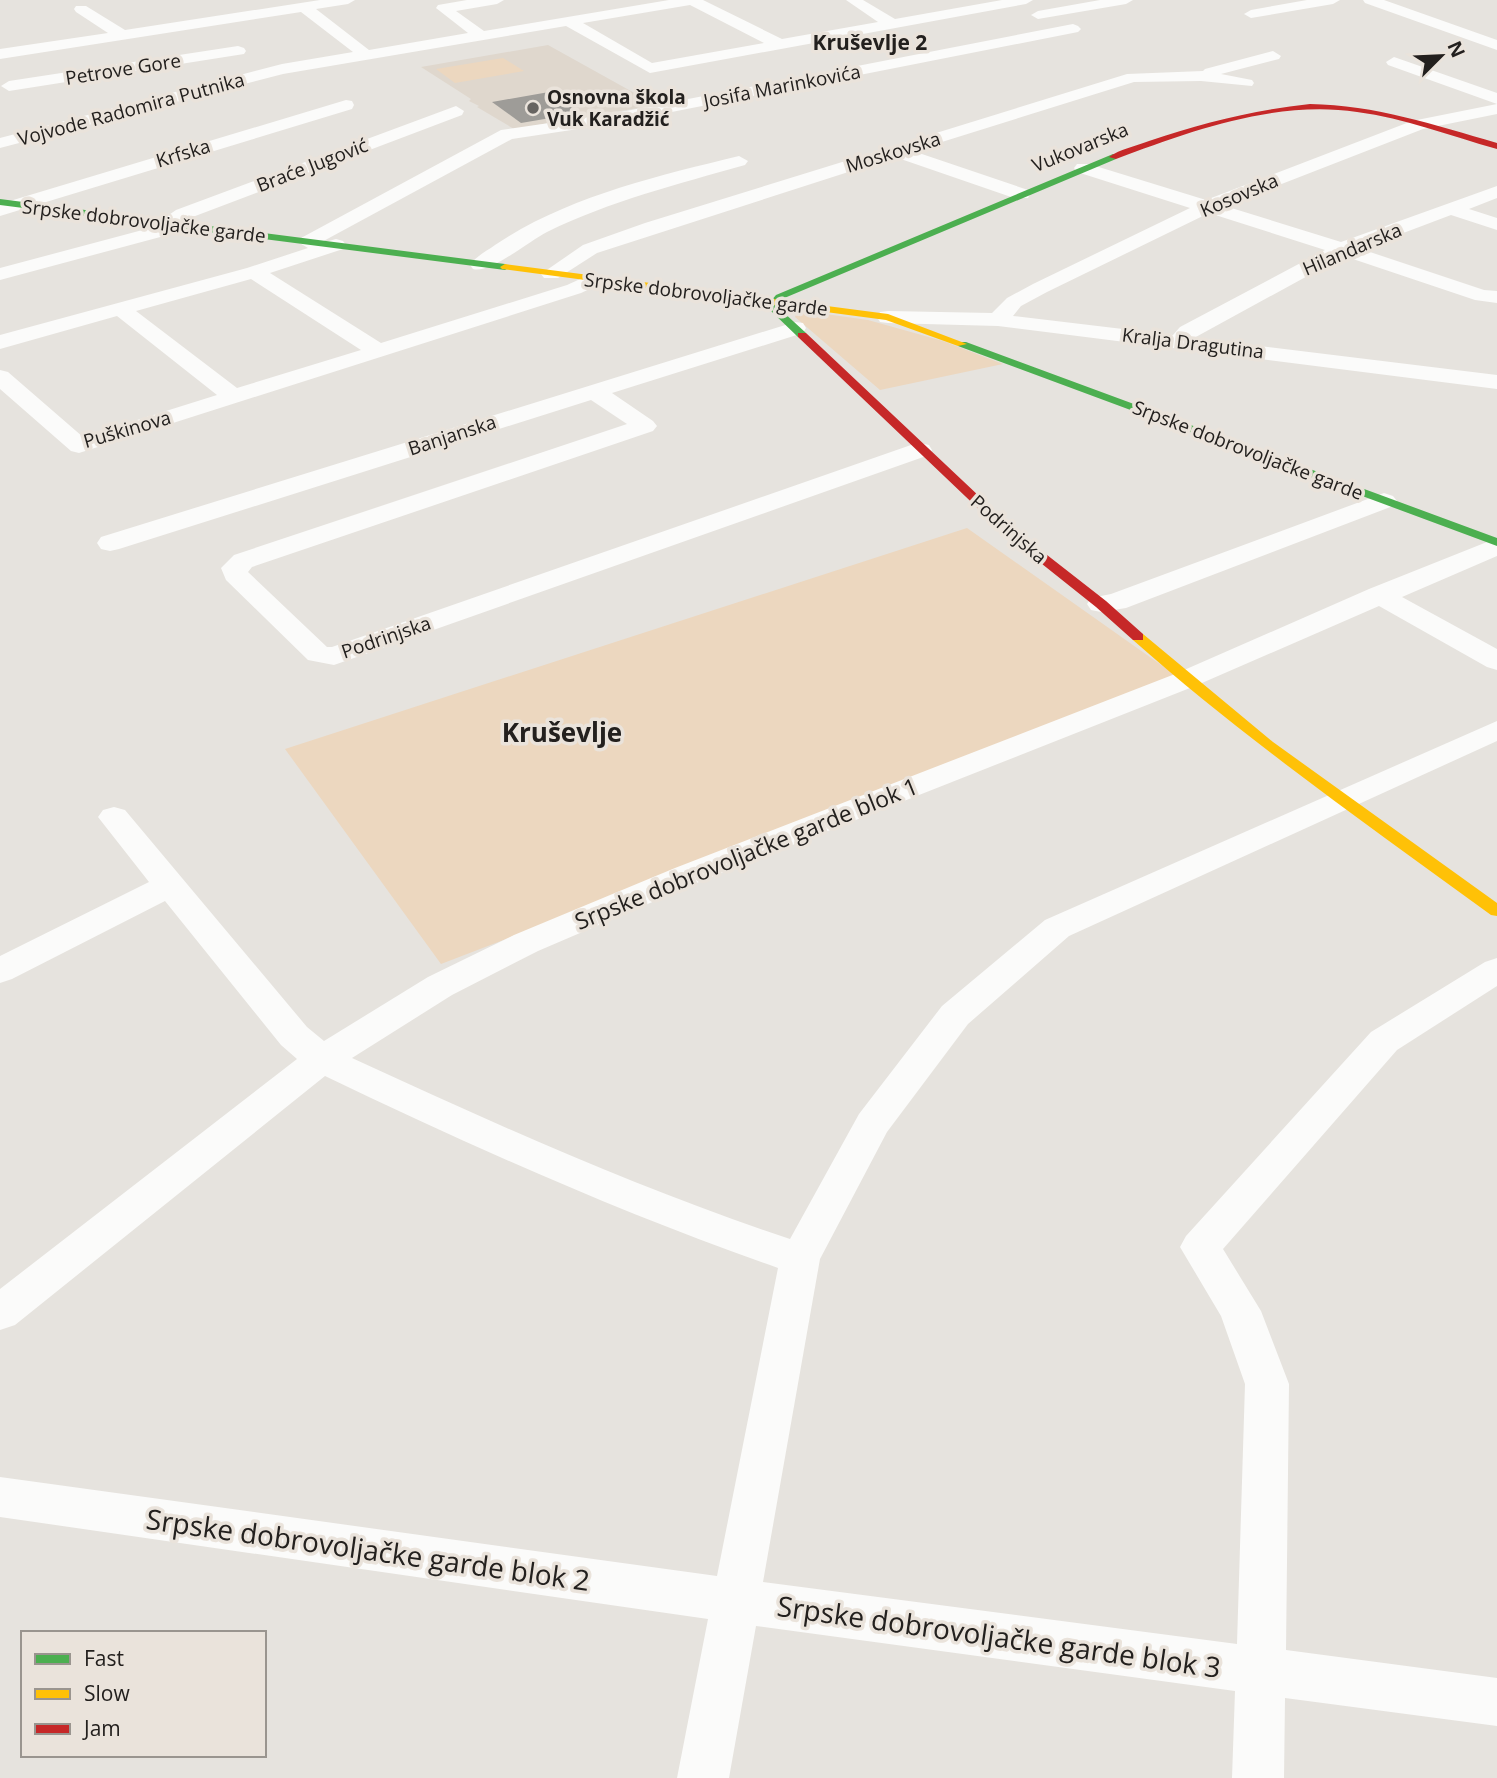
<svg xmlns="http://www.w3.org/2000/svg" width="1497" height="1778" viewBox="0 0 1497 1778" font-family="'Open Sans',sans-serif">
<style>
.built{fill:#dfd7cd}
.green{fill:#ecd7bf}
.building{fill:#9e9c98}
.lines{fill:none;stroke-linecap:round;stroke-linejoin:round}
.street{fill:#fbfbfa;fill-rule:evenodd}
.fast{fill:#4caf50;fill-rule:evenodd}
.slow{fill:#ffc107;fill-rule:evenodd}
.jam{fill:#c62828;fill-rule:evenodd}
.poi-dot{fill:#676461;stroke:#eae3db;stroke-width:2.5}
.labels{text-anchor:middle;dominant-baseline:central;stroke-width:7;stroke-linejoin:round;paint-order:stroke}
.far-street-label{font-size:19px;fill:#23201e;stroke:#eae3db}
.far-poi-label{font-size:19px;font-weight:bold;fill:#23201e;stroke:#eae3db;text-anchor:start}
.far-quarter-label{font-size:21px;font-weight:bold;fill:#23201e;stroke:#eae3db}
.street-label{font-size:23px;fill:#23201e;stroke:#eae3db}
.quarter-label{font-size:26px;font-weight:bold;fill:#23201e;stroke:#eae3db}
.near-street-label{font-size:28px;fill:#23201e;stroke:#eae3db}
</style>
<rect width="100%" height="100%" fill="#e6e3de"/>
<!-- built -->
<path class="built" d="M548,45L656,105L514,129L477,107L479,106L469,101L471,99L421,67Z"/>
<!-- green -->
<path class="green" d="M503,58L524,71L455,83L436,69Z
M797,310L868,320L943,341L1003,364L880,390L795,317Z
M967,528L1181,679L441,964L285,749Z"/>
<!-- building -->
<path class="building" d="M549,92L580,113L521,123L492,102Z"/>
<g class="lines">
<!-- street -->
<path class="street" d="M320,0H355L348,4L316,9L369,50L468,33L436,8L438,5L467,0H504L497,4L456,11L484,31L669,0H703L782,39L878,22L846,0H863L895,19L1002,0H1033L1026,4L650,73L566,26L283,74L0,148V138L282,64L353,52L301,12L0,59V49L108,33L76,12L74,9L76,6H86L125,30ZM690,5L764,43L652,63L583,23Z
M1100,0H1133L1126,4L1038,19L1031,15L1038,11Z
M1307,0H1340L1333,4L1251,18L1244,14L1251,10Z
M1363,0H1384L1497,40V50L1365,3Z
M1073,24L1078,26L1081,29L1078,32L611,124L512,139L318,244L336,239L343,241L346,245L343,249L270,273L381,343L567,285L589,275H603L606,279L603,283L581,293L79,453L71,451L0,389V370L8,372L83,437L217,395L117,316L0,349V335L247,268L308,248L298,242L301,238L501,130L611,114ZM251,279L361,350L237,388L136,311Z
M238,46L244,48L246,51L244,54L9,91L1,86L9,81Z
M1273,51L1281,56L1279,59L1221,74L1252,80L1254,83L1252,86L1201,81L1134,82L913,151L1028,190L1030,194L1028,198H1014L895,157L597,253L558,278H544L541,274L583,245L645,223L1127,74L1203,71L1205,69Z
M1394,57L1497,93V114L1423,129L1225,206L1341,242L1497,186V198L1469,209L1497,218V230L1451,215L1361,249L1484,290L1497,291V303L1475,300L1344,256L1194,338L1497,375V389L998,326L888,323L880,322L877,317L880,312L888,311L992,313L1007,298L1033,284L1190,208L1077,172L1074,168L1077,164H1089L1206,200L1412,121L1497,104L1388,65L1386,62ZM1209,213L1325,250L1180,327L1173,335L1013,316L1021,306L1047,292Z
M346,100L352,101L354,105L352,109L0,216V204Z
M456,106L464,111L462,115L190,218L164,236L0,280V268L150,228L176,210Z
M739,156L748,161L745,165C678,184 610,201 547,232C529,241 490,274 473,269L470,265C476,256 487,251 495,245C566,197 657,176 739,156Z
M795,322L803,323L806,328L803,333L612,393L653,421L657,426L653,431L252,567L248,572L327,647H332L911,445L920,443L929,445L932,450L929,455L334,665L308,660L226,580L221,568L234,555L627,424L591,400L119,549L110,551L101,549L97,543L101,537Z
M1384,493L1393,496L1397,501L1393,506L1126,608L1101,612L1091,610L1087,604L1091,598L1111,594Z
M1497,538V556L1402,597L1497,649V670L1487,667L1379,606L1195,686L699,882L538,951L452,995L352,1058C495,1124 640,1189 790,1239L859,1114L942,1006L1045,920L1497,721V741L1069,936L968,1024L887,1132L820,1259L763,1582L1237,1644L1245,1384L1221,1316L1180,1247L1186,1236L1371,1032L1485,962L1497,958V986L1397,1050L1223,1249L1261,1311L1289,1384L1286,1650L1497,1678V1726L1285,1698L1284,1778H1232L1235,1691L756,1626L729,1778H677L708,1619L0,1517V1477L717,1576L778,1268C623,1214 473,1147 325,1076L15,1325L0,1330V1289L297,1059L281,1045L165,901L12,979L0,983V956L149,882L98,817L103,810L114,807L125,810L307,1027L324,1041L428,977L514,935L675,868L1175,674L1369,589Z"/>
<!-- fast -->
<path class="fast" d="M1113,154L1116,155V159L782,299L780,302L781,310L806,333V337H798L771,311L770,302L776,295Z
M0,199L505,264L510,267L505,270L0,205Z
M958,342H966L1497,538V546L958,346Z"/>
<!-- slow -->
<path class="slow" d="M505,264L888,314L967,344L958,346L886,320L502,269L500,267Z
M1138,633L1143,634L1273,742L1497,903V916L1491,915C1369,826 1246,740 1133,640V634Z"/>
<!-- jam -->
<path class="jam" d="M1310,104C1375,105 1435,125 1497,143V149C1450,136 1405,118 1357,112C1275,100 1191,131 1116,159L1109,157C1120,149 1136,146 1149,141C1202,123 1255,110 1310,104Z
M798,333H806L1015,530L1106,601L1143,634V640H1133L1096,607L1007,536L798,337Z"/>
</g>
<!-- markers -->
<circle class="poi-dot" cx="533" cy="108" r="7"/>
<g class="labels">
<!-- far-street labels -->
<g class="far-street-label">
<text transform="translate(123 69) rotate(-9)">Petrove Gore</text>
<text transform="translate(782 86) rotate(-11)">Josifa Marinkovića</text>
<text transform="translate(131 109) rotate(-15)">Vojvode Radomira Putnika</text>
<text transform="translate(1080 147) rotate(-22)">Vukovarska</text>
<text transform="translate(893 152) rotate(-17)">Moskovska</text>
<text transform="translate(183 153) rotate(-17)">Krfska</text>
<text transform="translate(312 165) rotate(-21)">Braće Jugović</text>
<text transform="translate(1239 195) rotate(-23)">Kosovska</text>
<text transform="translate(144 221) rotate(7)">Srpske dobrovoljačke garde</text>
<text transform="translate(1352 249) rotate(-23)">Hilandarska</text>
<text transform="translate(706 294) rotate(7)">Srpske dobrovoljačke garde</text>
<text transform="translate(1193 343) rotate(7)">Kralja Dragutina</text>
<text transform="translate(127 429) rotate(-16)">Puškinova</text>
<text transform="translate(452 435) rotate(-18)">Banjanska</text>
<text transform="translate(1248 450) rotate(21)">Srpske dobrovoljačke garde</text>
<text transform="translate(1009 529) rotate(41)">Podrinjska</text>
<text transform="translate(386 637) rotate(-19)">Podrinjska</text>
</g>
<!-- far-poi labels -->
<g class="far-poi-label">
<text x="547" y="97">Osnovna škola<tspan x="547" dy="22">Vuk Karadžić</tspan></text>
</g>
<!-- far-quarter labels -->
<g class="far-quarter-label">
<text x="870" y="42">Kruševlje 2</text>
</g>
<!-- street labels -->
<g class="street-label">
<text transform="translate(746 853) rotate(-22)">Srpske dobrovoljačke garde blok 1</text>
</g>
<!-- quarter labels -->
<g class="quarter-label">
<text x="562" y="732">Kruševlje</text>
</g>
<!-- near-street labels -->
<g class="near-street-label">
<text transform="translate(368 1549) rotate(8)">Srpske dobrovoljačke garde blok 2</text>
<text transform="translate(999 1636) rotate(8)">Srpske dobrovoljačke garde blok 3</text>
</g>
</g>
<!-- legend -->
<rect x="21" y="1631" width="245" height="126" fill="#eae3db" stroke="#9a958f" stroke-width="2"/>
<rect x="35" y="1654" width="35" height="10" fill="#4caf50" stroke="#9a958f" stroke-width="2"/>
<text x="84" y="1666" font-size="21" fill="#23201e">Fast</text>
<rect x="35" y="1689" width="35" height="10" fill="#ffc107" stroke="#9a958f" stroke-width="2"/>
<text x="84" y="1701" font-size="21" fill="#23201e">Slow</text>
<rect x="35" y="1724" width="35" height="10" fill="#c62828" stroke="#9a958f" stroke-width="2"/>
<text x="84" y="1736" font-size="21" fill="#23201e">Jam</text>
<!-- north arrow -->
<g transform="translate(1441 56) rotate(66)" stroke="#eae3db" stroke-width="5" paint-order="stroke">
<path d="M0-5L12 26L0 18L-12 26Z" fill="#23201e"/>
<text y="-10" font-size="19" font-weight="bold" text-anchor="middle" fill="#23201e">N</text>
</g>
</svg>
